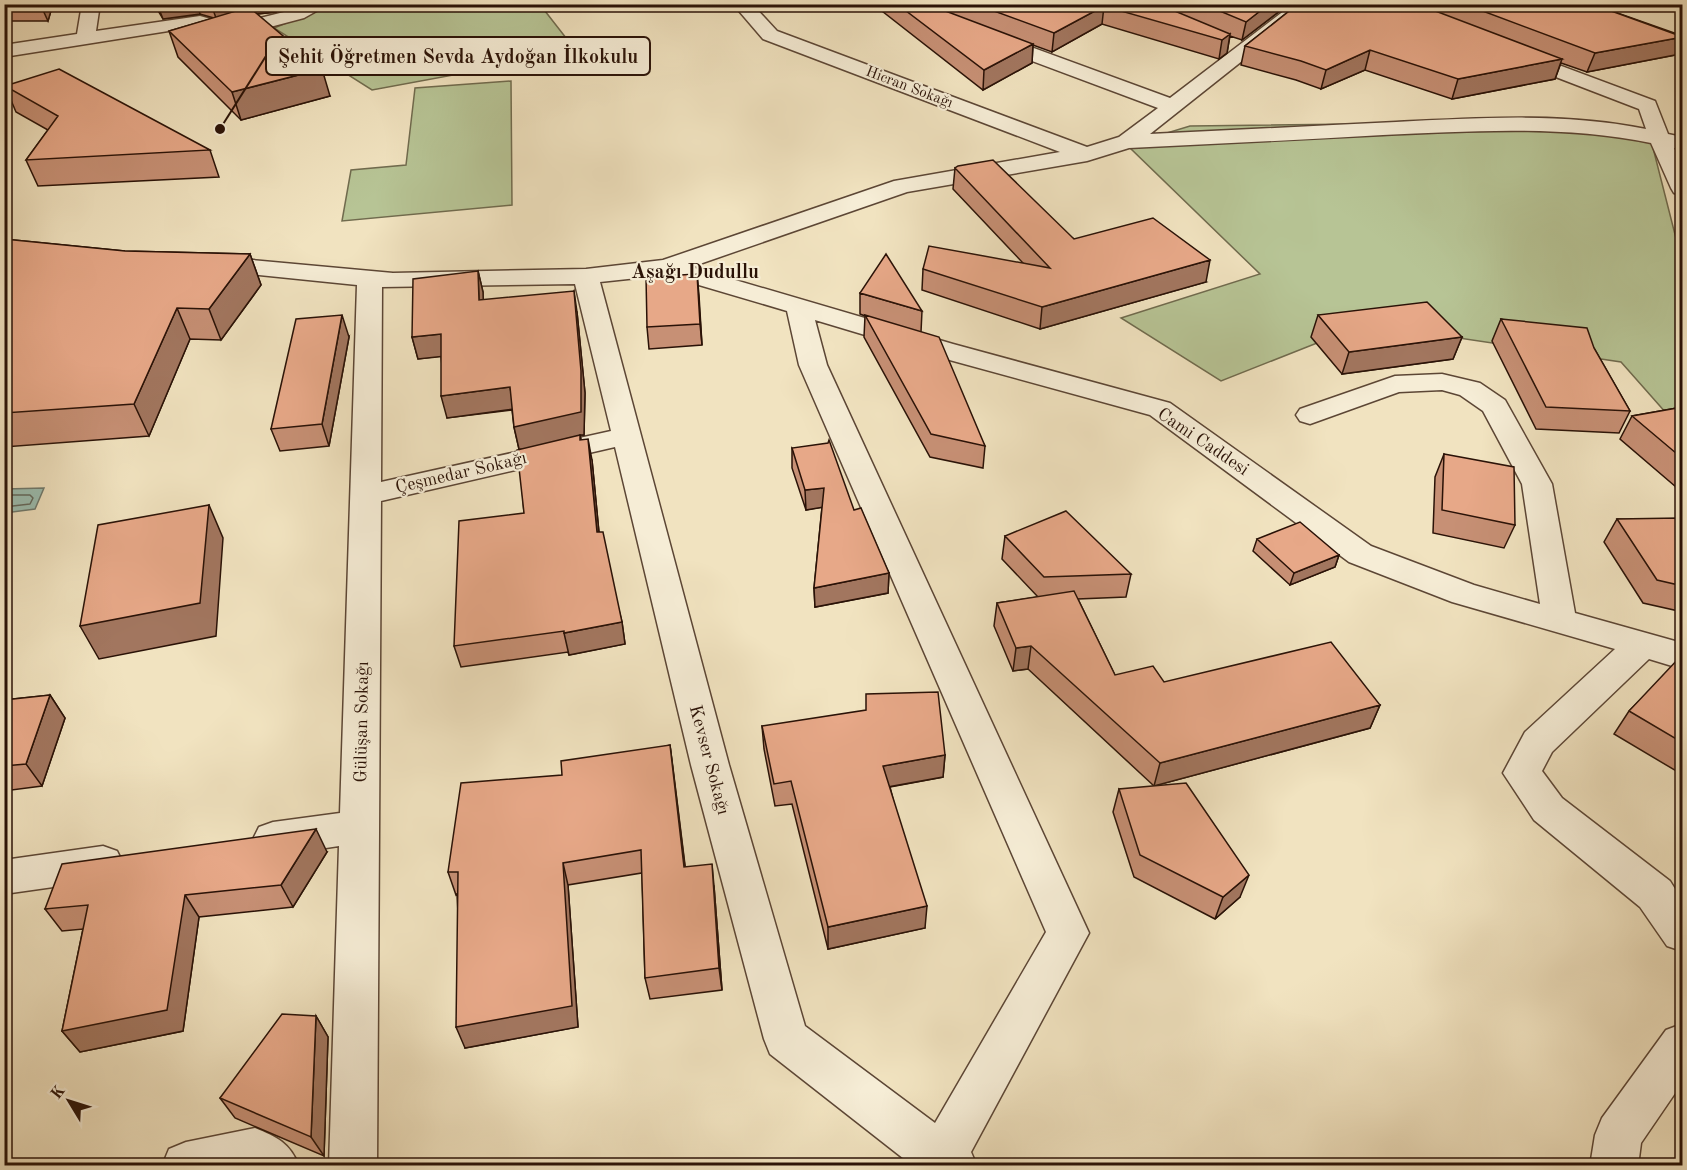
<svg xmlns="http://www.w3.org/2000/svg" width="1687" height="1170" viewBox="0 0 1687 1170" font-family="'Old Standard TT',serif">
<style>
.green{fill:#b7c495;stroke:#706b4e;stroke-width:1.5}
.water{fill:#9bbeb1;stroke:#6e796d;stroke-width:1.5}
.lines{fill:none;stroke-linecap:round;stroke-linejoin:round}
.shore{stroke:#62685c;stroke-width:1.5}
.minor-casing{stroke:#5c4635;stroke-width:3}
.minor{fill:#f6edd6;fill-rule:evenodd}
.wall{fill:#c79075;stroke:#2a1207;stroke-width:1.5}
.shaded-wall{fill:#a2765f;stroke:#2a1207;stroke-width:1.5}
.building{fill:#e7a888;stroke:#2a1207;stroke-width:1.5}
.labels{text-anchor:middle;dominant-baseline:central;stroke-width:4.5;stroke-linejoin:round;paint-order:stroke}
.far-street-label{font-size:15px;fill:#2a1207;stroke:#f6edd6}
.street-label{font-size:18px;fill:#2a1207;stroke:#f6edd6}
.far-district-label{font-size:20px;font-weight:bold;fill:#2a1207;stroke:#f6edd6}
.leader{fill:none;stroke:#2a1207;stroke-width:2}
.callout-dot{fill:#2a1207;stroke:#f6edd6;stroke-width:2}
.callout{fill:#f6edd6;stroke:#2a1207;stroke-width:2}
.callout-label{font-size:20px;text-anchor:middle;font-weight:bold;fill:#2a1207}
</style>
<rect width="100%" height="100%" fill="#f1e3c0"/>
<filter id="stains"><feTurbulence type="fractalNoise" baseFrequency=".00333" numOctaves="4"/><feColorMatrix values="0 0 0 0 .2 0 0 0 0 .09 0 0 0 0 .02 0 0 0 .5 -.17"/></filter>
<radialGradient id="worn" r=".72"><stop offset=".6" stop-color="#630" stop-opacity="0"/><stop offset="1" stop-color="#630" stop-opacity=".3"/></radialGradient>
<!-- green -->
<path class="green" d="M331,5H589L545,11L577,52L372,90L274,28Z
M511,81L512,205L342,221L351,170L406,165L415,88Z
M1532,122L1651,140L1682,262V431L1621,362L1365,324L1221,381L1121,318L1260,274L1127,145L1190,126Z"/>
<!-- water -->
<path class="water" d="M44,488L35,509L5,513V489Z"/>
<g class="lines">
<!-- shore -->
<path class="shore" d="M4,495H30L33,498L30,504L4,507"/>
<!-- minor casing -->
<g class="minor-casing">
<path id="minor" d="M82,4H100L96,31L200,16L232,25L292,10L304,4H329L304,18L232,37L200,26L4,57V45L77,34Z
M733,4H752L777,31L1087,147L1119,137L1158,108L984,43L982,39L984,35H998L1170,98L1293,4H1314L1150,134C1232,130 1314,126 1396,122C1479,118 1563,112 1646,129L1639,109L1509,59L1506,55L1509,51L1516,49L1655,101L1668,134L1682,137V149L1674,148L1682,165V195L1674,193L1671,188L1651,143C1562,125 1473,131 1383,135C1298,140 1213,144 1129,148L1087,161L907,192L691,267L953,344L1170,403L1371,546L1474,585L1540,604L1522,484L1483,411L1460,395L1442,390L1399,392L1310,424L1300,421L1296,415L1300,409L1395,376L1442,374L1480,383L1505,400L1552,484L1575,613L1682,643V669L1649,659L1552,752L1542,771L1562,798L1670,881L1682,900V951L1667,946L1640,907L1534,820L1503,773L1525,732L1615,649L1452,602L1349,562L1150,415L935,356L815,320L827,365L1089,933L971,1152L977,1166H913L770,1054L764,1039L691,765L615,447L381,501L377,1166H329L339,846L273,856L259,851L253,839L259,827L273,822L340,813L357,285L209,270L200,268L197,263L200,258L209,256L393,273L586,269L663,260L894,181L1060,152L763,39ZM665,275L787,311L799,365L1046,932L935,1123L805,1026L729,765L600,282ZM575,284L611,431L381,482L382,287Z
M103,846L117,851L123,863L117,875L103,880L4,894V860Z
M1682,1024V1083L1641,1143L1638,1166H1590L1595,1135L1602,1118L1666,1030Z
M255,1128C277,1137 290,1143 299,1166H162L169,1149L186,1142Z"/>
</g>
<!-- minor -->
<use href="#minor" class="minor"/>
</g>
<!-- wall -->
<path class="wall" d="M4,4H53L48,21H4Z
M154,4H274L276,12L257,14L330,96L241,120L178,57L169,31L214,18L200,14L163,19Z
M873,4H1289L1242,40L1230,36L1227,53L1219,59L1102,24L1052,52L1033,45L1032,63L983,90Z
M1298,4H1592L1683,36V38L1675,55L1587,72L1561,63L1555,79L1452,99L1365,70L1321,89L1296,80L1241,65L1245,46Z
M5,86L210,150L219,177L38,186L26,160L48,130L16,112Z
M955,168L1074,239L1206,282L1040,329L922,290L923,269L1023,263L953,189Z
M4,239L125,251L250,254L261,285L221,340L190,339L149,436L4,447Z
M478,271L483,292V300L577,312L585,393L584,435H580L581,440L592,460L599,532L622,622L625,644L569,655L568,652L461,667L454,646L524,513L519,449L514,427L512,410L447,418L441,356L418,359L412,337Z
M697,274L702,345L649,349L647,327Z
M860,293L922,311L921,332L985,446L983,468L930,457L864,337L865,316L860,314Z
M1318,315L1462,337L1453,359L1342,374L1311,337Z
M1501,319L1594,348L1630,411L1619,433L1536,429L1492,341Z
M349,337L329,446L280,451L271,429Z
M1683,407V486L1676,487L1620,439L1632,416Z
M792,448L854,510L889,573L888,593L815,607L814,588L822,507L806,510L792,468Z
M1444,454L1515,525L1504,548L1433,533L1435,477Z
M1617,519L1683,522V612L1643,603L1604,542Z
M1005,536L1131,574L1126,597L1078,599L1115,675L1164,682L1380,705L1370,728L1154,786L1028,669L1013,671L994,626L997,603L1038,597L1002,559Z
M1257,539L1339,555L1335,567L1290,585L1253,551Z
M1683,657V775L1614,734L1629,711Z
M50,695L65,718L42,786L4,791V700Z
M762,726L945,755L943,777L890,787L925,928L828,949L792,804L775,806L764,749Z
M670,745L685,867L714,886L722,990L650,999L645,978L642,873L568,885L578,1027L465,1048L457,894L456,895L448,872L562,775Z
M1119,789L1240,897L1215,919L1134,877L1113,812Z
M327,852L293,907L199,917L183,1031L80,1052L62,1031L83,929L62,931L45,909Z
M316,1016L328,1037L324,1156L235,1118L220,1098Z"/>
<!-- shaded-wall -->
<path class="shaded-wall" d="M43,4H53L48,21L42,8Z
M157,4H197L200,14L163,19Z
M211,4H274L276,12L216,18Z
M1269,4H1289L1242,40L1246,22Z
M1104,6L1102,24L1052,52L1054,33Z
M1230,34L1227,53L1219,59L1222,40Z
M1683,37L1675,55L1587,72L1595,53Z
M1033,44L1032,63L983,90L984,70Z
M1370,50L1365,70L1321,89L1326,70Z
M1562,59L1555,79L1452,99L1458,79Z
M322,69L330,96L241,120L232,92Z
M250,254L261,285L221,340L209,309Z
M1210,260L1206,282L1040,329L1042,307Z
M478,271L483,292L484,322L479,300Z
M697,274L699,295L702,345L700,324Z
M574,291L577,312L585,393L584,435H580L584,456L519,449L514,427Z
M177,308L190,339L149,436L134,404Z
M342,315L349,337L329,446L322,424Z
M441,334L446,356L418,359L412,337Z
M1462,337L1453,359L1342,374L1349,352Z
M510,387L514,409L447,418L441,396Z
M588,439L592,460L601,554L597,532Z
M1683,476V486L1676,487Z
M824,488V507L806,510L805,490Z
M209,505L223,538L216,636L99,659L80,626Z
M1339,555L1335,567L1290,585L1294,573Z
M889,573L888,593L815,607L814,588Z
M622,622L625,644L569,655L564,633Z
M1031,646L1028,669L1013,671L1016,648Z
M50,695L65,718L42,786L26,764Z
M1380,705L1370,728L1154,786L1160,763Z
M670,745L673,768L688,889L684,867Z
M945,755L943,777L882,788L883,766Z
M316,829L327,852L293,907L281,885Z
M563,863L568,885L578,1027L465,1048L456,1027Z
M712,864L714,886L722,990L719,968Z
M1249,875L1240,897L1215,919L1223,897Z
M185,895L199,917L183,1031L80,1052L62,1031Z
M927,906L925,928L828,949V927Z
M316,1016L328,1037L324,1156L311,1137Z"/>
<!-- building -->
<path class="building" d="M4,4H43L42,8H4Z
M897,4H927L1033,44L984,70Z
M975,4H1158L1230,34L1222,40L1104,6L1054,33Z
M1203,4H1269L1246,22Z
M1298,4H1417L1562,59L1458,79L1370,50L1326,70L1301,61L1245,46Z
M1464,4H1592L1683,37L1595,53Z
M249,7L322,69L232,92L169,31Z
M59,69L210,150L26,160L58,116L5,86Z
M993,160L1074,239L1153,218L1210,260L1042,307L923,269L929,246L1050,268L955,168L958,166Z
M4,239L125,251L250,254L209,309L177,308L134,404L4,413V345L6,342L4,341Z
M886,254L922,311L860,293Z
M478,271L479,300L574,291L581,371V412L514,427L510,387L441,396V334L412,337L413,279Z
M697,274L700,324L647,327L646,277Z
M1427,302L1462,337L1349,352L1318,315Z
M342,315L322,424L271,429L296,319Z
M865,315L939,337L985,446L931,434Z
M1501,319L1587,328L1594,348L1630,411L1546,407Z
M1683,407V459L1632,416Z
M580,435V440L588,439L597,532H603L622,622L564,633V631L454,646L459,521L524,513L517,450Z
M829,440L854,510L861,508L889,573L814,588L824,488L805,490L792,448L828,443Z
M1444,454L1514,467L1515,525L1442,510Z
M209,505L200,603L80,626L98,525Z
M1066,511L1131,574L1044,577L1005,536Z
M1680,518L1683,522V586L1657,580L1617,519Z
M1300,522L1339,555L1294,573L1257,539Z
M1074,591L1115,675L1153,666L1164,682L1331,642L1380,705L1160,763L1031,646L1016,648L997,603Z
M1680,657H1683V743L1629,711Z
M938,692L945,755L883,766L927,906L828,927L791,781L774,784L762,726L866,710V694Z
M50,695L26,764L4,766V700Z
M670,745L684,867L712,864L719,968L645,978L641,850L563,863L572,1006L456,1027L458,872H448L461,783L562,775L561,761Z
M1186,783L1249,875L1223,897L1140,855L1119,789Z
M316,829L281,885L185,895L167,1010L62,1031L88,905L45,909L62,864Z
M282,1014L316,1016L311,1137L220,1098Z"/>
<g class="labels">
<!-- far-street labels -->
<g class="far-street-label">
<text transform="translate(909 88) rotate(21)">Hicran Sokağı</text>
</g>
<!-- street labels -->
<g class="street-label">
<text transform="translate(1203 442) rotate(34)">Cami Caddesi</text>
<text transform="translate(461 473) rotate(-13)">Çeşmedar Sokağı</text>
<text transform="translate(362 722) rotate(-89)">Gülüşan Sokağı</text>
<text transform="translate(709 760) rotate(75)">Kevser Sokağı</text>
</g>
<!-- far-district labels -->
<g class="far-district-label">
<text x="695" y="273">Aşağı Dudullu</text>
</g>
</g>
<!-- callouts -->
<path class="leader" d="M220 129L266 56"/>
<circle class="callout-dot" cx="220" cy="129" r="6"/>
<rect class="callout" x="266" y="37" width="384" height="38" rx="6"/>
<g class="callout-label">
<text x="458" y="63">Şehit Öğretmen Sevda Aydoğan İlkokulu</text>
</g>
<!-- margin -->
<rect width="1687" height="1170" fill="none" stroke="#f1e3c0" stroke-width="24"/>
<rect x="6" y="6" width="1675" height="1158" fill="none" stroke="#2a1207" stroke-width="3"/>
<rect x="12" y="12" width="1663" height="1146" fill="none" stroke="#2a1207" stroke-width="1.5"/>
<!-- north arrow -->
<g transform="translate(69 1101) rotate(308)" stroke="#f6edd6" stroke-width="4.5" paint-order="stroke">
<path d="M0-4.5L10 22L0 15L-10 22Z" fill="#2a1207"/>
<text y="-9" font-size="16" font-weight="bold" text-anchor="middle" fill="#2a1207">K</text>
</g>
<rect width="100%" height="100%" filter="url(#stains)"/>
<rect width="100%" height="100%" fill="url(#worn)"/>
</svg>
